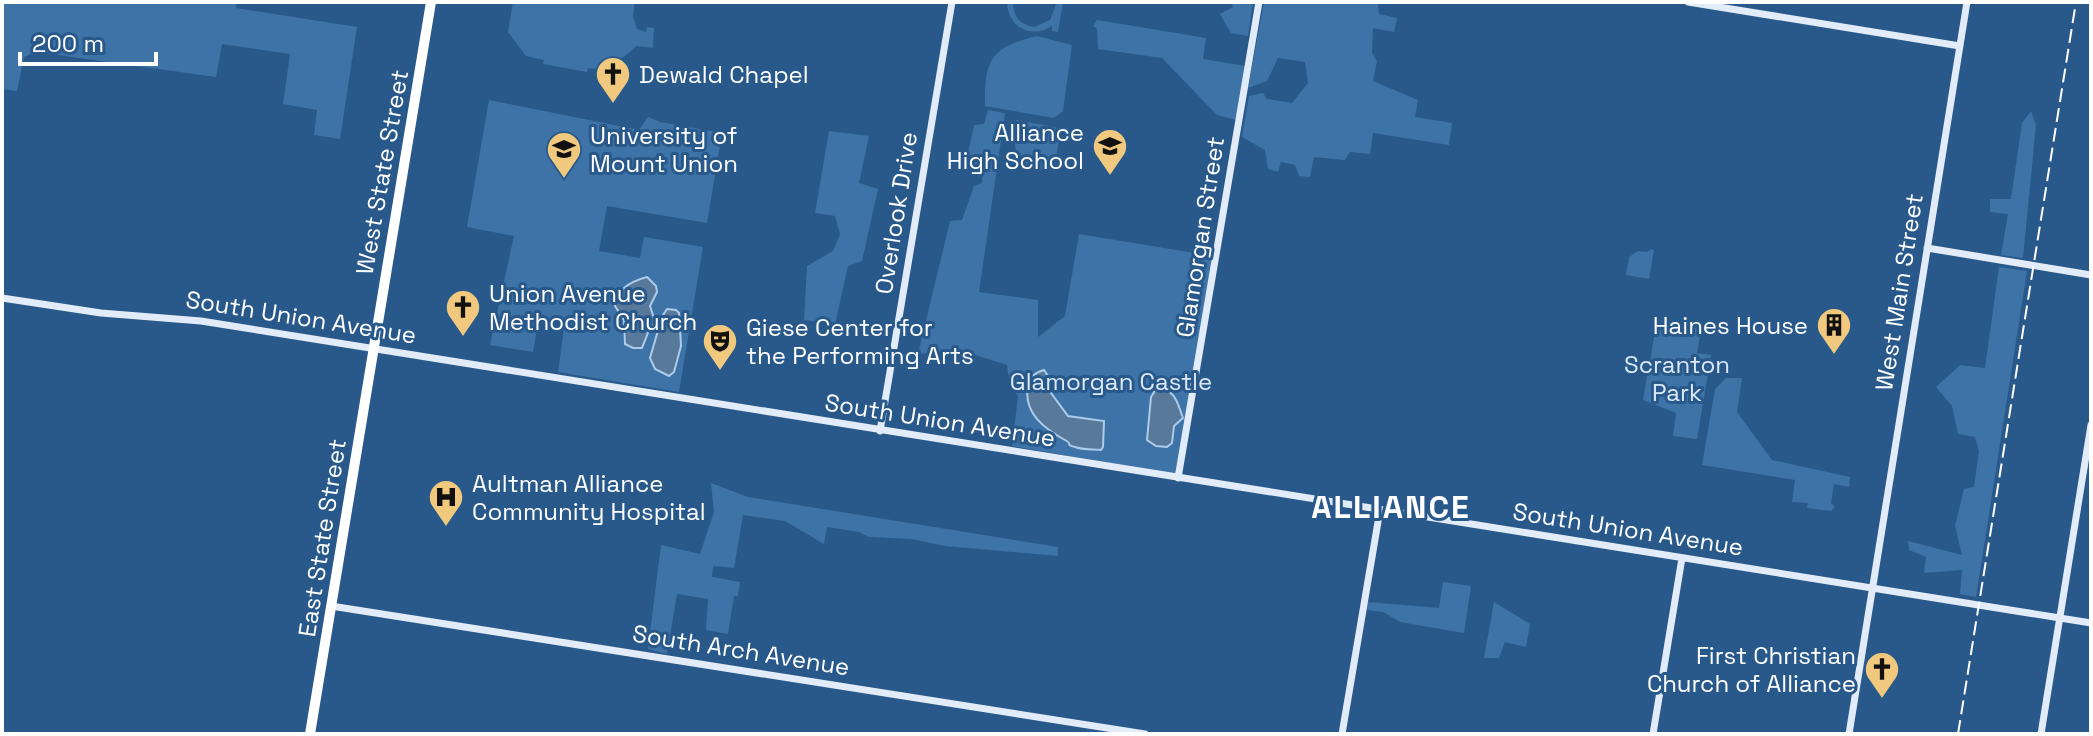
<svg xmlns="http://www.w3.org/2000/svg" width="2093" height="736" viewBox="0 0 2093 736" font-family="'Space Grotesk',sans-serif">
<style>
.green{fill:#3e73a7}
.water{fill:#59799b;stroke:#acccea;stroke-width:2}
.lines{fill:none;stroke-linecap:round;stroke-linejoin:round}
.secondary{stroke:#e1ecf8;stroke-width:7}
.highway{stroke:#fff;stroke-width:10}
.rail{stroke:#fff;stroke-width:2;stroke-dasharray:14 6;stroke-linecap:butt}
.labels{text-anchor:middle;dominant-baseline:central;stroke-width:6;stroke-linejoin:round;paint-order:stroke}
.poi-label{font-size:24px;fill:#fff;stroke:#29598b;text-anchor:start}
.street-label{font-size:24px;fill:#fff;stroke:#29598b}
.park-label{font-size:24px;fill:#dbe9f7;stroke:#29598b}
.district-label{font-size:32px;font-weight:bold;letter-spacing:2px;fill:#fff;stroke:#29598b}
</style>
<rect width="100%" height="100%" fill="#29598b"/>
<!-- green -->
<path class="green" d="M2,2H224L236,4V8L357,27L340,139L314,135L317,110L283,104L290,54L222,44L216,77L36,52L24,57L17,91L2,89Z
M513,2H635L633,16L637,29L646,32L647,27L654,28L653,48L637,46C626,55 617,65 600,63L598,69L588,68L587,72L543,64L544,60L526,56L508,32Z
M1007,2H1013C1013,16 1020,25 1034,27L1050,20L1057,2H1063L1058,32L1052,31V26C1031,39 1008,28 1007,2Z
M1230,2H1253L1248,36L1231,33L1220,14L1233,7Z
M1264,2H1378L1379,14L1397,18L1394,32L1373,28L1372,53L1377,61L1373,81L1418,100L1415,117L1452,123L1449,145L1373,133L1370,154L1350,152L1345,160L1314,157L1310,177L1299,176L1295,165L1281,162L1278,172L1268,169L1265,150L1242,137L1249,96L1263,93L1267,99L1292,103L1308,83L1305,62L1278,58L1267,81L1248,88Z
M1097,20L1206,38L1203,59L1245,66L1236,120L1217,115L1162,58L1098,49L1097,29L1093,26Z
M1037,36L1072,45L1063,111L1054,118L985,106C984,59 992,47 1037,36Z
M489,100L639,130L648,117L660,122L722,133L707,223L607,206L599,251L640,258L644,237L703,247L679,392L558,372L565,321L539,317L533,352L490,345L514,236L467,227Z
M988,110L1005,113L979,292L1038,300V337L1065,316L1079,234L1213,256L1176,475L1012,446L1018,396L1010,386L1007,365L960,350L918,354L950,221L962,220L974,186L982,183L983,168L966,162L974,125L984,124Z
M2031,111L2036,125L2023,258L2001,255L2008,214L1990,212V199H2011L2022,123Z
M1016,120L1055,127L1060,133L1054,171C1018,169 1011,155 1016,120Z
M829,131L869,136L859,183L878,189L862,261L848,266L835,324L804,320L807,266L833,251L840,234L835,216L815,213Z
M1651,249L1654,250L1649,279L1626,275L1629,257L1638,251L1647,252Z
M1999,267L2027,271L1976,597L1960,594L1962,570L1924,573L1926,557L1909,550L1908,541L1962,555L1955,526L1964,489L1974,487L1979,451L1975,437L1958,434L1952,406L1936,387L1960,365L1985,368Z
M1657,321L1701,329L1697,353L1711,355L1697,439L1673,436L1676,413L1643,400Z
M1726,378H1742L1737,412L1772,460L1850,477L1849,487L1834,484L1831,503L1835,507L1831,511L1807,508L1808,503L1792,502L1795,480L1702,465L1715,389Z
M711,483L748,497L1058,547V556L945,546L912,539L869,537L859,532L827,527L824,544L785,521L743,515L734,568L713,566L712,577L740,582L738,596H734L728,634L706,630L708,599L677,594L667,654L648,649L661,545L700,554L714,512Z
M1443,582L1471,586L1464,633L1400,622L1383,612L1367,610L1368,602L1439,608Z
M1494,602L1530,624L1526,647L1505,642L1499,658H1484Z"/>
<!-- water -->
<path class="water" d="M647,277L656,286L657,292L650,306L654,318H661L667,309L676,310L679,313L681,346L674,372L669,376L655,369L650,358L659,327L651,325L642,348H633L625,344L624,320L615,306C616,289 632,281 647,277Z
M1044,370L1050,379L1043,388L1051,393L1068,416L1104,421L1103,447L1101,450C1093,449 1083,450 1075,447C1064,444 1074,445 1065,440C1045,429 1023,413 1028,387C1030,377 1034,373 1044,370Z
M1156,389C1176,389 1177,402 1183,418L1174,426L1172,443L1167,447L1156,446L1147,440L1151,397Z"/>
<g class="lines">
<!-- secondary -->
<path class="secondary" d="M1688,2L1960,46
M1927,248L2091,275
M2,298L101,313L201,321L2091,623
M880,431L952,2
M1178,478L1259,2
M331,606L1145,734
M1342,734L1380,510
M1653,734L1682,558
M1849,734L1967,2
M2041,734L2091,425"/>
<!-- highway -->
<path class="highway" d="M310,734L431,2"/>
<!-- rail -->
<path class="rail" d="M1958,734L2076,2"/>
</g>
<!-- icons -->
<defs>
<g id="church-pin" transform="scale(1.8)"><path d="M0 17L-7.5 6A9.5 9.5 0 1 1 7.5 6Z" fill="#f1c97e" stroke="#29598b"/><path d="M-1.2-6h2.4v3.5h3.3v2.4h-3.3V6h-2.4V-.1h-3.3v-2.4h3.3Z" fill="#111"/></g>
<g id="school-pin" transform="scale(1.8)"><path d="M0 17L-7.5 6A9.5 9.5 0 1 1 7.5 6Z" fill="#f1c97e" stroke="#29598b"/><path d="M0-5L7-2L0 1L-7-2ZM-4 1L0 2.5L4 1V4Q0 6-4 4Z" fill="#111"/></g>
<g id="university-pin" transform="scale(1.8)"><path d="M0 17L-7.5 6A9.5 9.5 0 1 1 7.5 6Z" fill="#f1c97e" stroke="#29598b"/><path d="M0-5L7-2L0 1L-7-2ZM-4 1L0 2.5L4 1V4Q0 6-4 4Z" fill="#111"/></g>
<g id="building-pin" transform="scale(1.8)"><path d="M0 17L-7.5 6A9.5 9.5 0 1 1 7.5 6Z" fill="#f1c97e" stroke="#29598b"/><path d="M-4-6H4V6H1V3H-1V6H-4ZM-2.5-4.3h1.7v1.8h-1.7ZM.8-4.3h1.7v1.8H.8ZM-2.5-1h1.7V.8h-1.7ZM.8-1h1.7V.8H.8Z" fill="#111"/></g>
<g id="theatre-pin" transform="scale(1.8)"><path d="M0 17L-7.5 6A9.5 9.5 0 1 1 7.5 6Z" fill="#f1c97e" stroke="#29598b"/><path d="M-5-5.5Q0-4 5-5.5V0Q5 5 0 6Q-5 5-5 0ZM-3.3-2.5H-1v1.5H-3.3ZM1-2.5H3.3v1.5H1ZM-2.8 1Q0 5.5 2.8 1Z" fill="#111"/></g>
<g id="hospital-pin" transform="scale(1.8)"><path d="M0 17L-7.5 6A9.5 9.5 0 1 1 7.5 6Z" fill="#f1c97e" stroke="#29598b"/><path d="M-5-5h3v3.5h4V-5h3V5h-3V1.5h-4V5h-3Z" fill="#111"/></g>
</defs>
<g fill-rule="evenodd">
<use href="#church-pin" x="613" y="74"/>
<use href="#school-pin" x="1110" y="146"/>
<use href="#university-pin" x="564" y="149"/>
<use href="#church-pin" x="463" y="307"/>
<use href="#building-pin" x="1834" y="325"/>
<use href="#theatre-pin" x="720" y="341"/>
<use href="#hospital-pin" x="446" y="497"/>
<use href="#church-pin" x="1882" y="669"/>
</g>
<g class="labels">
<!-- poi labels -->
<g class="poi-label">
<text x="639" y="74">Dewald Chapel</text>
<text x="1084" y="132" text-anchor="end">Alliance<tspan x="1084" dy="28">High School</tspan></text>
<text x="590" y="135">University of<tspan x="590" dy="28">Mount Union</tspan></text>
<text x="489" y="293">Union Avenue<tspan x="489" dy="28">Methodist Church</tspan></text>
<text x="1808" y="325" text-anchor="end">Haines House</text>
<text x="746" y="327">Giese Center for<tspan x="746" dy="28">the Performing Arts</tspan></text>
<text x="472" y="483">Aultman Alliance<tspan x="472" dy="28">Community Hospital</tspan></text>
<text x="1856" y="655" text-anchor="end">First Christian<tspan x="1856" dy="28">Church of Alliance</tspan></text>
</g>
<!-- street labels -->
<g class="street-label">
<text transform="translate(382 172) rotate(-80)">West State Street</text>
<text transform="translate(896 213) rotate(-81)">Overlook Drive</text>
<text transform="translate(1200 237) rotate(-81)">Glamorgan Street</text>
<text transform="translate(1899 292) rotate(-81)">West Main Street</text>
<text transform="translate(301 317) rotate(9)">South Union Avenue</text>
<text transform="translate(940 420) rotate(9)">South Union Avenue</text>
<text transform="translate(1628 529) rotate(9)">South Union Avenue</text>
<text transform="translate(322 538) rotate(-81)">East State Street</text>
<text transform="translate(741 650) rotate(9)">South Arch Avenue</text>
</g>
<!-- park labels -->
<g class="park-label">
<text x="1677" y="364">Scranton<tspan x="1677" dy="28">Park</tspan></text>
<text x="1111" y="381">Glamorgan Castle</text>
</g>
<!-- district labels -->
<g class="district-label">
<text x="1391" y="507">ALLIANCE</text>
</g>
</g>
<!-- border -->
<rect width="2093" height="736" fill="none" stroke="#ffffff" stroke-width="8"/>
<!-- scale -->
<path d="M20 52v12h136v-12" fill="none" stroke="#ffffff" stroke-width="4"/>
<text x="32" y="52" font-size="24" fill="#ffffff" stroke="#29598b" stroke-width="6" paint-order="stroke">200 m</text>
</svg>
